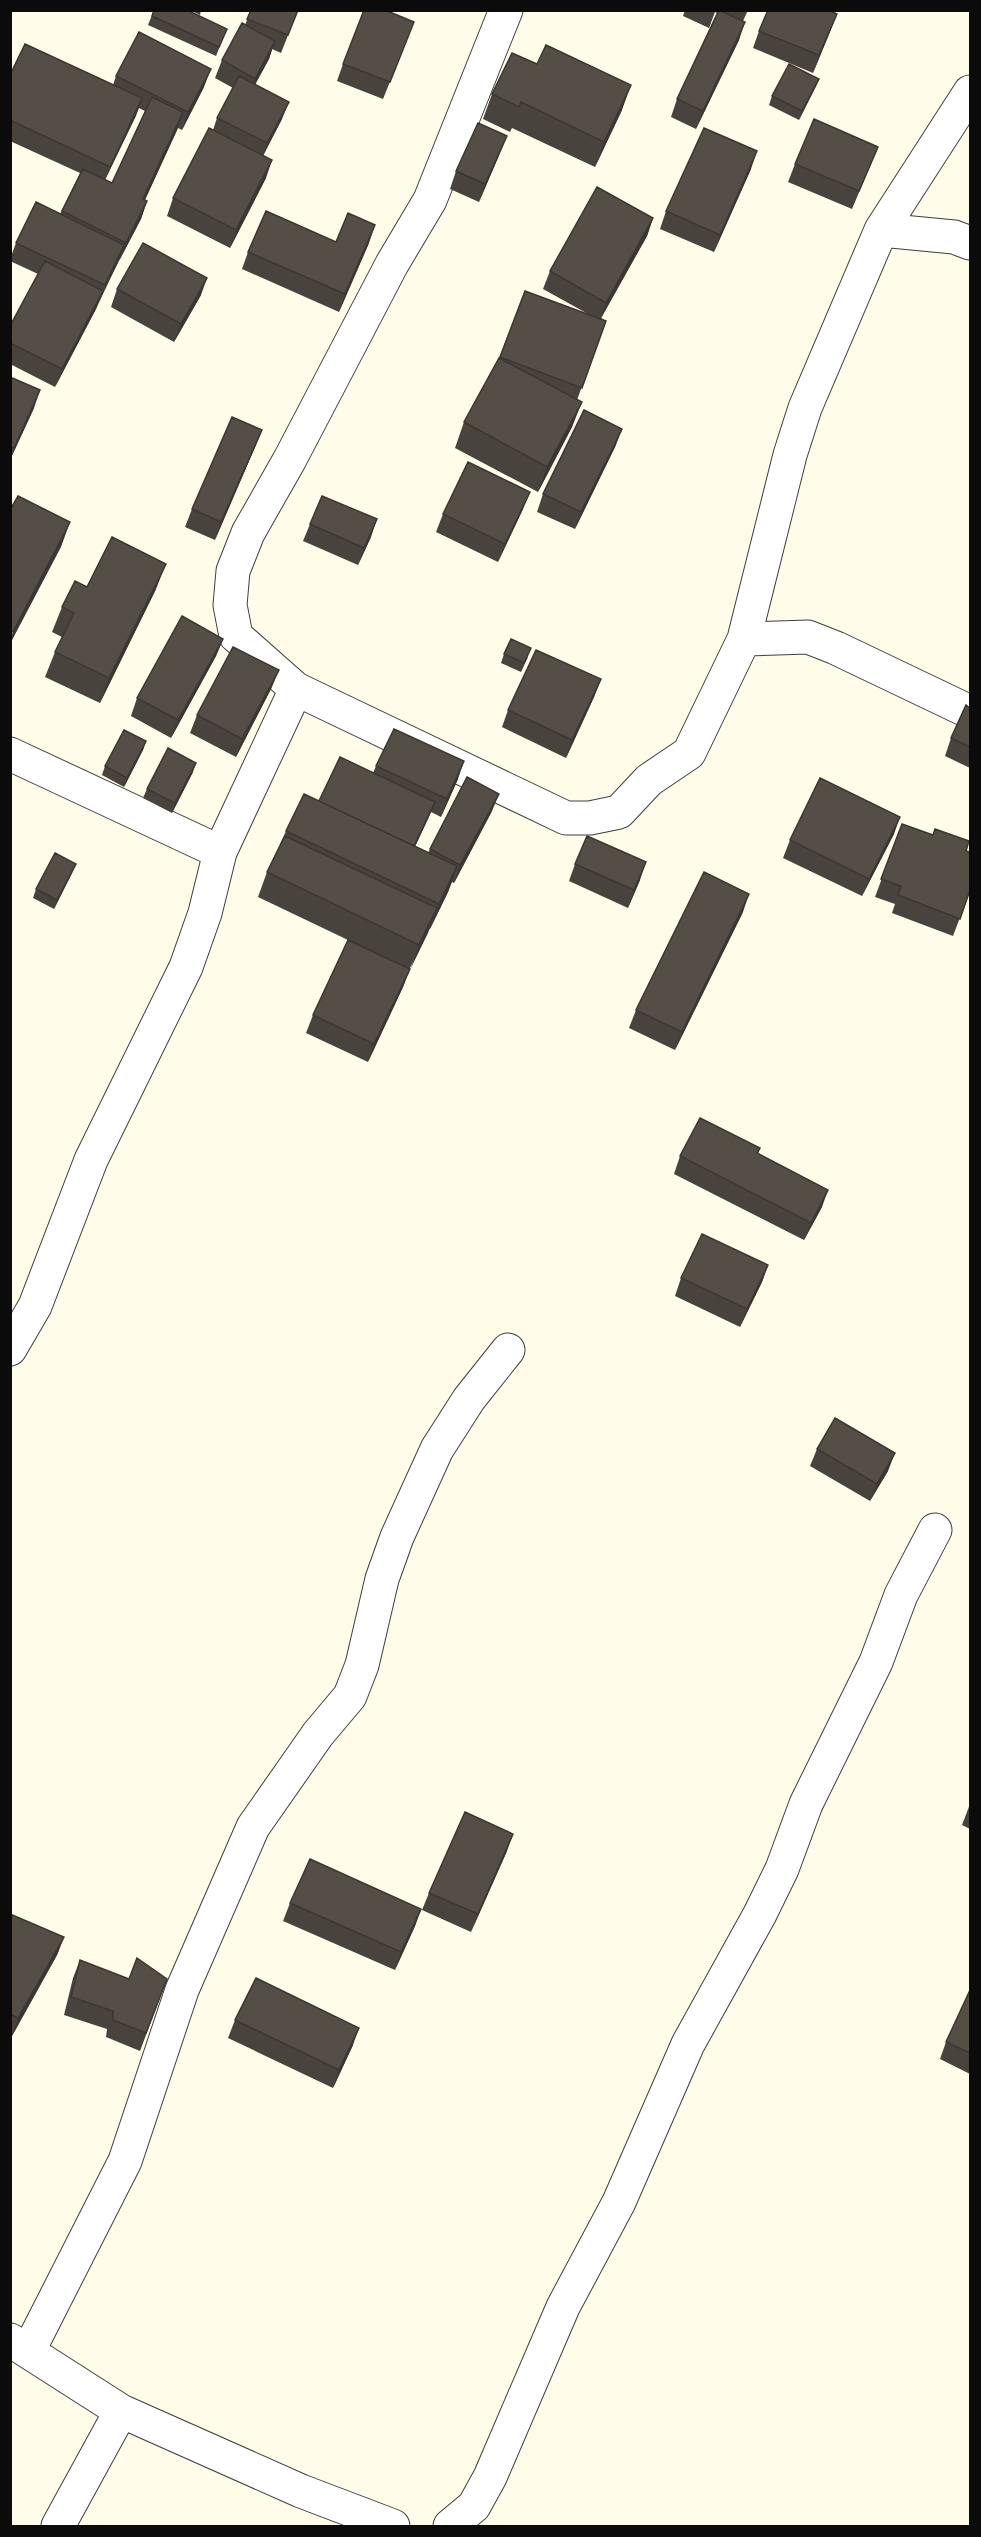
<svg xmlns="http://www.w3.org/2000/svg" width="981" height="2537" viewBox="0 0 981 2537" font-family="'IBM Plex Serif',serif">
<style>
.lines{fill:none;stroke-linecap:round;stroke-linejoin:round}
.street-casing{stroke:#3e3e3e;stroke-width:35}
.street{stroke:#fff;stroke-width:33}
.wall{fill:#48433d;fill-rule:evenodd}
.shaded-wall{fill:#3b3732}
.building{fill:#544e47;stroke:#3b3732;stroke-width:1.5}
</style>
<rect width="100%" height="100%" fill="#fffde9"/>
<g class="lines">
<!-- street casing -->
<g class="street-casing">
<path id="street" d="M506,10L430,200L392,264L290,459L248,533L233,571L230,605L236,636L296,689L566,818H590L619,812L649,780L689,753L744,639L790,455L805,408L881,230L970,92
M881,230L954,237L970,243
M744,639L808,637L836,648L970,712
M10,754L220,852
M10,1349L35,1306L91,1160L186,967L205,913L220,852L296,689
M10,2340L121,2411L301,2491L393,2526
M29,2350L125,2161L182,1990L253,1827L318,1734L350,1696L362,1665L382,1579L397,1537L437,1449L469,1399L508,1350
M58,2526L121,2411
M450,2526L474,2506L490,2477L563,2307L619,2202L688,2044L760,1914L782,1869L806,1804L876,1662L901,1595L935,1530"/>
</g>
<!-- street -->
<use href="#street" class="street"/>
</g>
<!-- wall -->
<path class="wall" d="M154,10L227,29L216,56L148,25Z
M190,10H201L200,15Z
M251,10H298L281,53L272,49L269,59L255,84L282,119L263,156L266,178L230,248L167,216L173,198L213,130L217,118L233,88L215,78L222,60L245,25Z
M685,10H748L743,21L739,40L696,129L671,117L677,99L717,13L715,12L709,28L683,16Z
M837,14L813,73L753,48L759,31Z
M407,40L383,99L337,81L343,64Z
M10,75L113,85L116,76L204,87L182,130L178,128L145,200L147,201L141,219L119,261V260L96,309L55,387L10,364V326L38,274L10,261V259L16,243L60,214L80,173L10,141ZM139,108L145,111L112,183L105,180Z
M819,79L815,88L799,120L769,105L772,96Z
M492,94L622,110L595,167L512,128L510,132L483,119Z
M878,147L871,164L852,209L788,182L795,164Z
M500,153L479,202L450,189L456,171Z
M751,169L714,252L660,229L666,211Z
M653,218L647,236L601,318L606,321L577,400L572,427L538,492L455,448L464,422L499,358L525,291L588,314L543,289L550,271Z
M336,242L369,243L339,312L242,269L248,252Z
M117,289L201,295L174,342L111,307Z
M10,377L34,408L10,460Z
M622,429L615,447L575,529L537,512L543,494Z
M262,430L255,447L215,540L185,527L192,509Z
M523,509L498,562L436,532L443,514Z
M310,524L371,537L358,565L303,541Z
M87,587L156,589L100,703L45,677L55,652L62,637L52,632L62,607Z
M223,639L216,656L171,738L131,716L137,698Z
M504,654L528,657L521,672L501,663Z
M601,679L594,697L566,758L502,727L508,710Z
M272,687L236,757L190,733L197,715Z
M970,708V768L945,756L951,738Z
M146,741L143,750L124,787L102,775L105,766Z
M376,766L458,779L441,817L431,812L415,846L428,853L430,849L492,811L454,883L452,882L448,892L430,929H429L409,970L403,987L368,1062L306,1033L313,1015L348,940L258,897L267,872L286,831L319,801L373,773Z
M193,772L172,813L143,798L147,789Z
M902,824L966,851L970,891L953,936L892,913L895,904L875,897Z
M894,834L862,896L783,858L790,840Z
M575,864L640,880L628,908L569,881Z
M72,873L54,909L33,898L36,889Z
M743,912L675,1050L629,1028L636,1010Z
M760,1148L758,1154L822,1207L804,1240L674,1174L680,1156Z
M768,1265L762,1282L740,1327L675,1296L681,1278Z
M817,1449L888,1471L870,1501L810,1466Z
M970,1804V1829L962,1825Z
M507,1851L471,1932L422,1910L429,1893Z
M290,1903L421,1909L415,1926L395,1970L283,1921Z
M10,1914L64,1937L57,1955L12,2036L10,2035Z
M80,1960L129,1979H167L140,2051L106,2037L107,2029L64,2015L73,1978Z
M970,1990V2074L940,2059L946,2042Z
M235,2020L353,2045L333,2088L228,2038Z"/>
<!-- shaded-wall -->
<path class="shaded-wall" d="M837,14L830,32L813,73L819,55Z
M745,22L739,40L696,129L703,111Z
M275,41L269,59L249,96L255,79Z
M211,69L204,87L182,130L188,112Z
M819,79L815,88L799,120L802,111Z
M631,85L622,110L595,167L604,142Z
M142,98L136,116L103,184L110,167Z
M289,102L282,119L260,161L267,143Z
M183,112L177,130L137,217L143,199Z
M507,136L500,153L479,202L485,184Z
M757,151L751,169L714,252L720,235Z
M272,160L266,178L230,248L236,230Z
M147,201L141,219L119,261L126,243Z
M653,218L647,236L600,320L606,303Z
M375,225L369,243L339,312L345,294Z
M124,245L118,263L99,300L96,309L55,387L62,369L102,293Z
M207,278L201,295L174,342L181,324Z
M40,390L34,408L10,460L14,448Z
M582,402L572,427L538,492L547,467Z
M622,429L615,447L575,529L581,512Z
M262,430L255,447L215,540L221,522Z
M530,492L523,509L498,562L505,544Z
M377,519L371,537L358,565L364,548Z
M70,522L61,547L10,644V639L13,632Z
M166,564L156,589L100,703L109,678Z
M223,639L216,656L171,738L178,720Z
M279,670L272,687L236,757L242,739Z
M601,679L594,697L566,758L572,740Z
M146,741L143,750L124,787L127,778Z
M464,761L458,779L441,817L447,799Z
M196,763L193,772L172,813L175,803Z
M499,794L492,811L454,883L460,865Z
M435,802L428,819L407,864L413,846Z
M900,817L894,834L862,896L869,879Z
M646,862L640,880L628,908L634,890Z
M76,864L72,873L54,909L57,900Z
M457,866L448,892L430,929L439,904Z
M749,894L743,912L675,1050L682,1032Z
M437,908L428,933L410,970L419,945Z
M410,969L403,987L368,1062L374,1044Z
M828,1190L822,1207L804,1240L811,1223Z
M768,1265L762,1282L740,1327L747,1309Z
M895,1453L888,1471L870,1501L877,1484Z
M513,1834L507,1851L471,1932L478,1914Z
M421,1909L415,1926L395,1970L401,1952Z
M64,1937L57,1955L12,2036L18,2018Z
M359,2028L353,2045L333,2088L339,2070Z"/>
<!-- building -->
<path class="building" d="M154,10H187L227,29L219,47L152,16Z
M251,10H298L288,35L247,19Z
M364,10H385L414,22L390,82L343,64Z
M719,10L745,22L703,111L677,99Z
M768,10H828L837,14L819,55L759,31Z
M242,23L275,41L255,79L222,60Z
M139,32L211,69L188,112L116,76Z
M25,44L142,98L110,167L10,120V75Z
M546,45L631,85L604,142L521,102L519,107L492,94L512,53L537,64Z
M789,64L819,79L802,111L772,96Z
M239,76L289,102L267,143L217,118Z
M152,97L183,112L143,199L147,201L126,243L62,211L83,169L112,183Z
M814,119L878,147L859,191L795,164Z
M478,123L507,136L485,184L456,171Z
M209,128L272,160L236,230L173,198Z
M704,128L757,151L720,235L666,211Z
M597,187L653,218L606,303L550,271Z
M36,202L124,245L105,285L16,243Z
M266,211L336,242L348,213L375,225L345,294L248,252Z
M143,243L207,278L181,324L117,289Z
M45,261L103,291L62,369L10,343V326Z
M525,291L606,321L582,388L500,357Z
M499,358L582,402L547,467L464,422Z
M10,377L40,390L14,448L10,447Z
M584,410L622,429L581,512L543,494Z
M232,417L262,430L221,522L192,509Z
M468,462L530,492L505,544L443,514Z
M18,496L70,522L13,632L10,631V510Z
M322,496L377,519L364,548L310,524Z
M112,537L166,564L109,678L55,652L74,613L62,607L75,581L87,587Z
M182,616L223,639L178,720L137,698Z
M511,639L531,648L524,663L504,654Z
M233,647L279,670L242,739L197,715Z
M536,650L601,679L572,740L508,710Z
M966,705L970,708V747L951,738Z
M394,729L464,761L447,799L376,766Z
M124,730L146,741L127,778L105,766Z
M168,748L196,763L175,803L147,789Z
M340,757L435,802L414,846L319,801Z
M467,777L499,794L460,865L430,849Z
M820,778L900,817L869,879L790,840Z
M304,794L457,866L439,904L286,831Z
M902,824L933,835L935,829L969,841L966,851L970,852V890L960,919L898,895L901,886L881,879Z
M285,836L437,908L419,945L267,872Z
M587,836L646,862L634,890L575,864Z
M55,853L76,864L57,900L36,889Z
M704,872L749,894L682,1032L636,1010Z
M348,940L410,969L374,1044L313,1015Z
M700,1118L760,1148L757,1153L828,1190L811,1223L680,1156Z
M702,1234L768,1265L747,1309L681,1278Z
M835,1418L895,1453L877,1484L817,1449Z
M465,1812L513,1834L478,1914L429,1893Z
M310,1859L421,1909L401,1952L290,1903Z
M10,1914L64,1937L18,2018L10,2014Z
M137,1958L167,1979L146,2033L113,2020V2011L71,1997L80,1960L129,1979Z
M256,1978L359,2028L339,2070L235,2020Z
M970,1990V2053L946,2042Z"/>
<!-- border -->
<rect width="981" height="2537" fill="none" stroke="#0b0b0b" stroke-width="24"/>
</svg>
